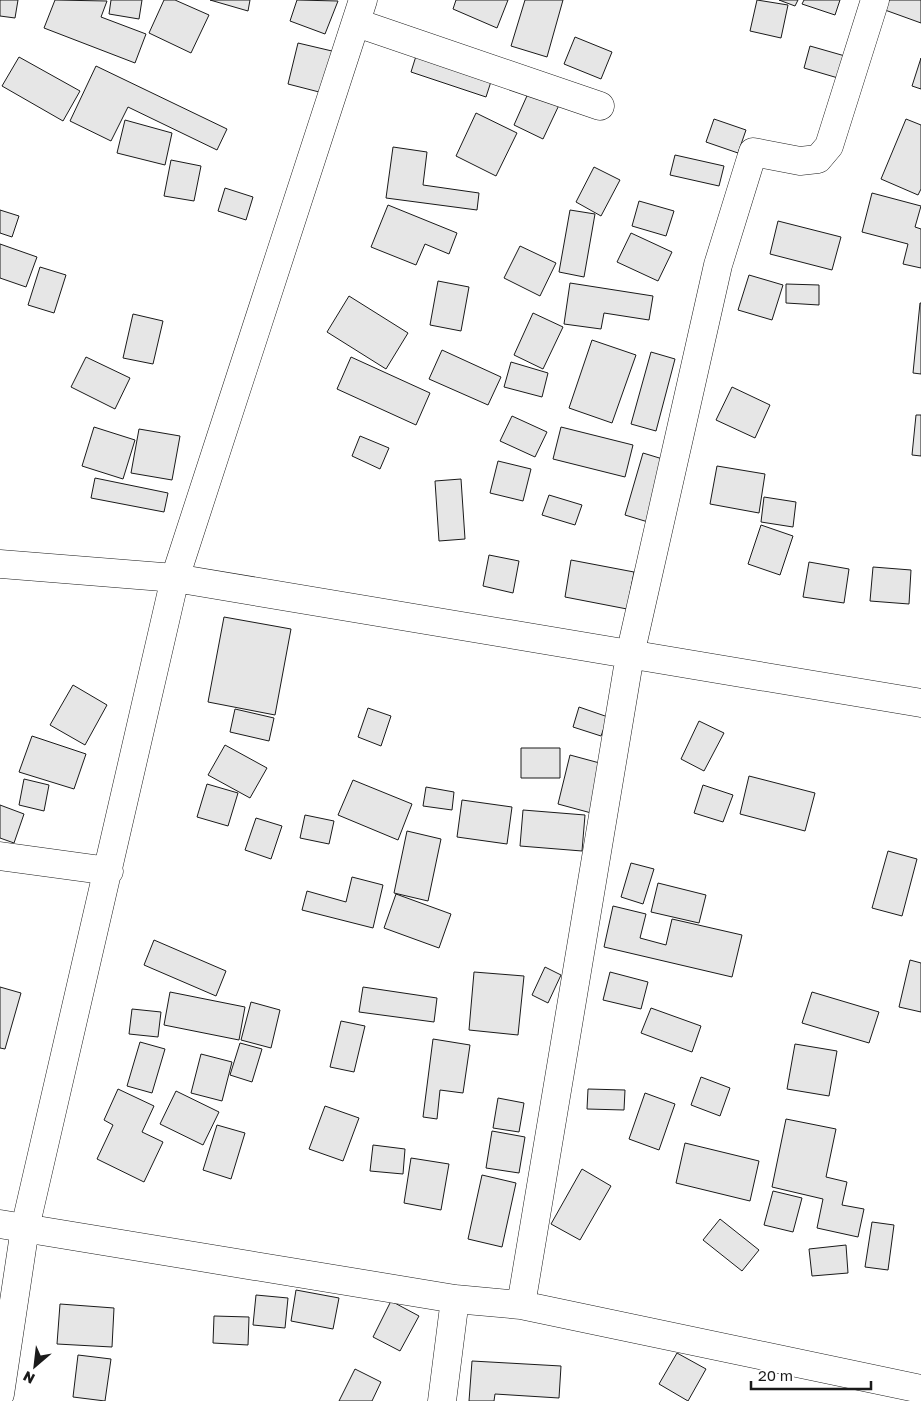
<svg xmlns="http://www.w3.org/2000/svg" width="921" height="1401" viewBox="0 0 921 1401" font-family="'Golos Text',sans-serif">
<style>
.building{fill:#e6e6e6;stroke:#1a1a1a}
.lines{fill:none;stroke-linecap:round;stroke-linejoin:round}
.minor-casing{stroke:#1a1a1a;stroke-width:29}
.minor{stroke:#fff;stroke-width:28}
</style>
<rect width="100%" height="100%" fill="#fff"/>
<!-- building -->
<path class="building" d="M0,0H18L15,18L0,16Z
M55,0L107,1L101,17L146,34L135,63L44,28Z
M111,0H142L139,19L109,14Z
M164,0H175L209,15L191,53L149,33Z
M210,0H250L248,11Z
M297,0L338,1L325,34L290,21Z
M456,0H508L497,28L453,9Z
M525,0H563L547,57L511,46Z
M757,0L788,5L781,38L750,31Z
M779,0H798L795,6Z
M804,0H840L835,15L802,4Z
M889,0H921V23L885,10Z
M575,37L612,52L601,79L564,64Z
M421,40L496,66L486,97L411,72Z
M298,43L332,51L323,93L288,84Z
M810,46L845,56L838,78L804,68Z
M19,57L80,91L63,121L2,86Z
M921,58V89L912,86Z
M96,66L227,129L217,150L128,107L111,141L70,121Z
M538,71L568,86L543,139L514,125Z
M476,113L517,133L496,176L456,156Z
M714,119L746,130L738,153L706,142Z
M906,119L921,125V189L918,195L881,179Z
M125,120L172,133L165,165L117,153Z
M393,147L427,152L423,185L479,193L477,210L386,198Z
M675,155L724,166L719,186L670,175Z
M171,160L201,166L194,201L164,196Z
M594,167L620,180L601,216L576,202Z
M225,188L253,197L246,220L218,211Z
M872,193L921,206L915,227L921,229V268L903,264L908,244L862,232Z
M639,201L674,211L666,236L632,226Z
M388,205L457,233L449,254L425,244L416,265L371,247Z
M0,210L19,216L12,237L0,233Z
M570,210L595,214L584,277L559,272Z
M778,221L841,237L832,270L770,254Z
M631,233L672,252L658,281L617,262Z
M0,244L37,257L26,287L0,278Z
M520,246L556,263L540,296L504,278Z
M40,267L66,275L54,313L28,305Z
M749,275L783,285L772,320L738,310Z
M438,281L469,287L461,331L430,325Z
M570,283L653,296L649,320L604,313L601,329L564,324Z
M786,284L819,285V305L786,303Z
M349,296L408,333L386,369L327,332Z
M920,303H921V374L913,373Z
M533,313L563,327L543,369L514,355Z
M133,314L163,321L153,364L123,358Z
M592,340L636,355L612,423L569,408Z
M442,350L501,377L488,405L429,379Z
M651,352L675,359L656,431L631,424Z
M86,357L130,378L115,409L71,387Z
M351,357L430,393L416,425L337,389Z
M511,362L548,373L542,397L504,387Z
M732,387L770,405L755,438L716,420Z
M916,415H921V456L912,455Z
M512,416L547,432L535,457L500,441Z
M94,427L135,440L123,479L82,466Z
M561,427L633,445L625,477L553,459Z
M139,429L180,436L172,480L131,473Z
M360,436L389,448L380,469L352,456Z
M643,453L666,460L648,522L625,515Z
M498,461L531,469L523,501L490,493Z
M717,466L765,474L759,513L710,504Z
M95,478L168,493L164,512L91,498Z
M461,479L465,539L439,541L435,481Z
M549,495L582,505L575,525L542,515Z
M764,497L796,502L793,527L761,522Z
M761,525L793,536L780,575L748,564Z
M489,555L519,561L513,593L483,586Z
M571,560L634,572L627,609L565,597Z
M809,562L849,569L844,603L803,597Z
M873,567L911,570L909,604L870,601Z
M224,617L291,629L275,715L208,702Z
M73,685L107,705L85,745L50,725Z
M579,707L608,717L601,736L573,727Z
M368,708L391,716L381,746L358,737Z
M235,709L274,718L269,741L230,732Z
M699,721L724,733L704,771L681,759Z
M32,736L86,754L74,789L19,772Z
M225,745L267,768L250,798L208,775Z
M521,748H560V778H521Z
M570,755L607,765L595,814L558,804Z
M749,776L815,793L805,831L740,814Z
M24,779L49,785L44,811L19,805Z
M353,780L412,804L398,840L338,815Z
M207,784L238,793L228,826L197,817Z
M703,785L733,795L723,822L694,813Z
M426,787L454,792L452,810L423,806Z
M462,800L512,807L507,844L457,837Z
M0,805L24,814L14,843L0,838Z
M523,810L585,815L582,851L520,846Z
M305,815L334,821L329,844L300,838Z
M256,818L282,826L271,859L245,850Z
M407,831L441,839L428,901L394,893Z
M888,851L917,859L902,916L872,908Z
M631,863L654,869L643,904L621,897Z
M352,877L383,885L373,928L302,910L307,891L346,902Z
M658,883L706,895L699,923L651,912Z
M396,894L451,914L439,948L384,928Z
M613,906L646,914L640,938L666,945L672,919L742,935L732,977L604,947Z
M154,940L226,971L216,996L144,965Z
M910,960L921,963V1012L899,1007Z
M545,967L561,975L548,1003L532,995Z
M474,972L524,976L518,1035L469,1030Z
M610,972L648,982L641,1009L603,1000Z
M0,987L21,993L5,1049L0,1048Z
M363,987L437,998L434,1022L359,1012Z
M170,992L245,1007L239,1040L164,1025Z
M812,992L879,1012L869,1043L802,1023Z
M251,1002L280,1010L271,1048L241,1040Z
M651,1008L701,1026L692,1052L641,1033Z
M132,1009L161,1012L158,1037L129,1034Z
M341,1021L365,1026L354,1072L330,1067Z
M433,1039L470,1045L463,1093L440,1090L437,1119L423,1117Z
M140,1042L165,1049L152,1093L127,1086Z
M240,1043L262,1049L252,1082L230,1075Z
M795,1044L837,1051L829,1096L787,1089Z
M201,1054L232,1062L222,1101L191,1093Z
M701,1077L730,1088L720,1116L691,1105Z
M118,1089L154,1106L142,1132L163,1142L144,1182L97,1159L113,1125L104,1120Z
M588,1089L625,1090L624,1110L587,1109Z
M176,1091L219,1112L203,1145L160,1124Z
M645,1093L675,1104L659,1150L629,1139Z
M498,1098L524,1103L519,1132L493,1128Z
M325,1106L359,1118L343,1161L309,1149Z
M786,1119L836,1129L826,1177L847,1182L842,1205L864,1209L858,1237L817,1228L823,1199L772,1187Z
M217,1125L245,1133L231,1179L203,1170Z
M492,1131L525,1137L519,1173L486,1168Z
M685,1143L759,1161L750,1201L676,1183Z
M373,1145L405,1149L403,1174L370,1171Z
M411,1158L449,1164L441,1210L404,1203Z
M582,1169L611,1186L580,1240L551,1224Z
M482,1175L516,1183L502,1247L468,1239Z
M773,1191L802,1198L793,1232L764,1225Z
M720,1219L759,1250L742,1271L703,1240Z
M872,1222L894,1225L888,1270L865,1267Z
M846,1245L848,1273L812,1276L809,1249Z
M296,1290L339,1298L333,1329L291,1321Z
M256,1295L288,1298L285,1328L253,1325Z
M391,1301L419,1316L400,1351L373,1337Z
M60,1304L114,1308L112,1347L57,1344Z
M214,1316L249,1317L248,1345L213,1343Z
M677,1353L706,1369L688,1401L659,1384Z
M78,1355L111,1359L105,1401L73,1397Z
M472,1361L561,1366L559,1398L495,1394L494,1401H469Z
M355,1369L381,1382L372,1401H339Z"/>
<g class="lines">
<!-- minor casing -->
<g class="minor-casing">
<path id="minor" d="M357,23L600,106
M0,564L175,578L921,703
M0,856L109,871
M0,1224L455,1299L521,1305L921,1389
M521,1305L630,655L718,265L753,152L800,161L818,159L829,146L875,0
M0,1394L25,1228L175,578L363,0
M442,1401L455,1299"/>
</g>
<!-- minor -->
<use href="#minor" class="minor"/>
</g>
<!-- north arrow -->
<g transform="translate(35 1366) rotate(208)" stroke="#ffffff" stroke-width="4" paint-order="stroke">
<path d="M0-4L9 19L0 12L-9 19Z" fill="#1a1a1a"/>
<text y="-8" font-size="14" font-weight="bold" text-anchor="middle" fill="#1a1a1a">N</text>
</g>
<!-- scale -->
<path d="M751 1381v8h120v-8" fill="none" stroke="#1a1a1a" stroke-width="2.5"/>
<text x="758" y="1381" font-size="15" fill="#1a1a1a" stroke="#ffffff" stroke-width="4" paint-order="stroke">20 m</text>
</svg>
